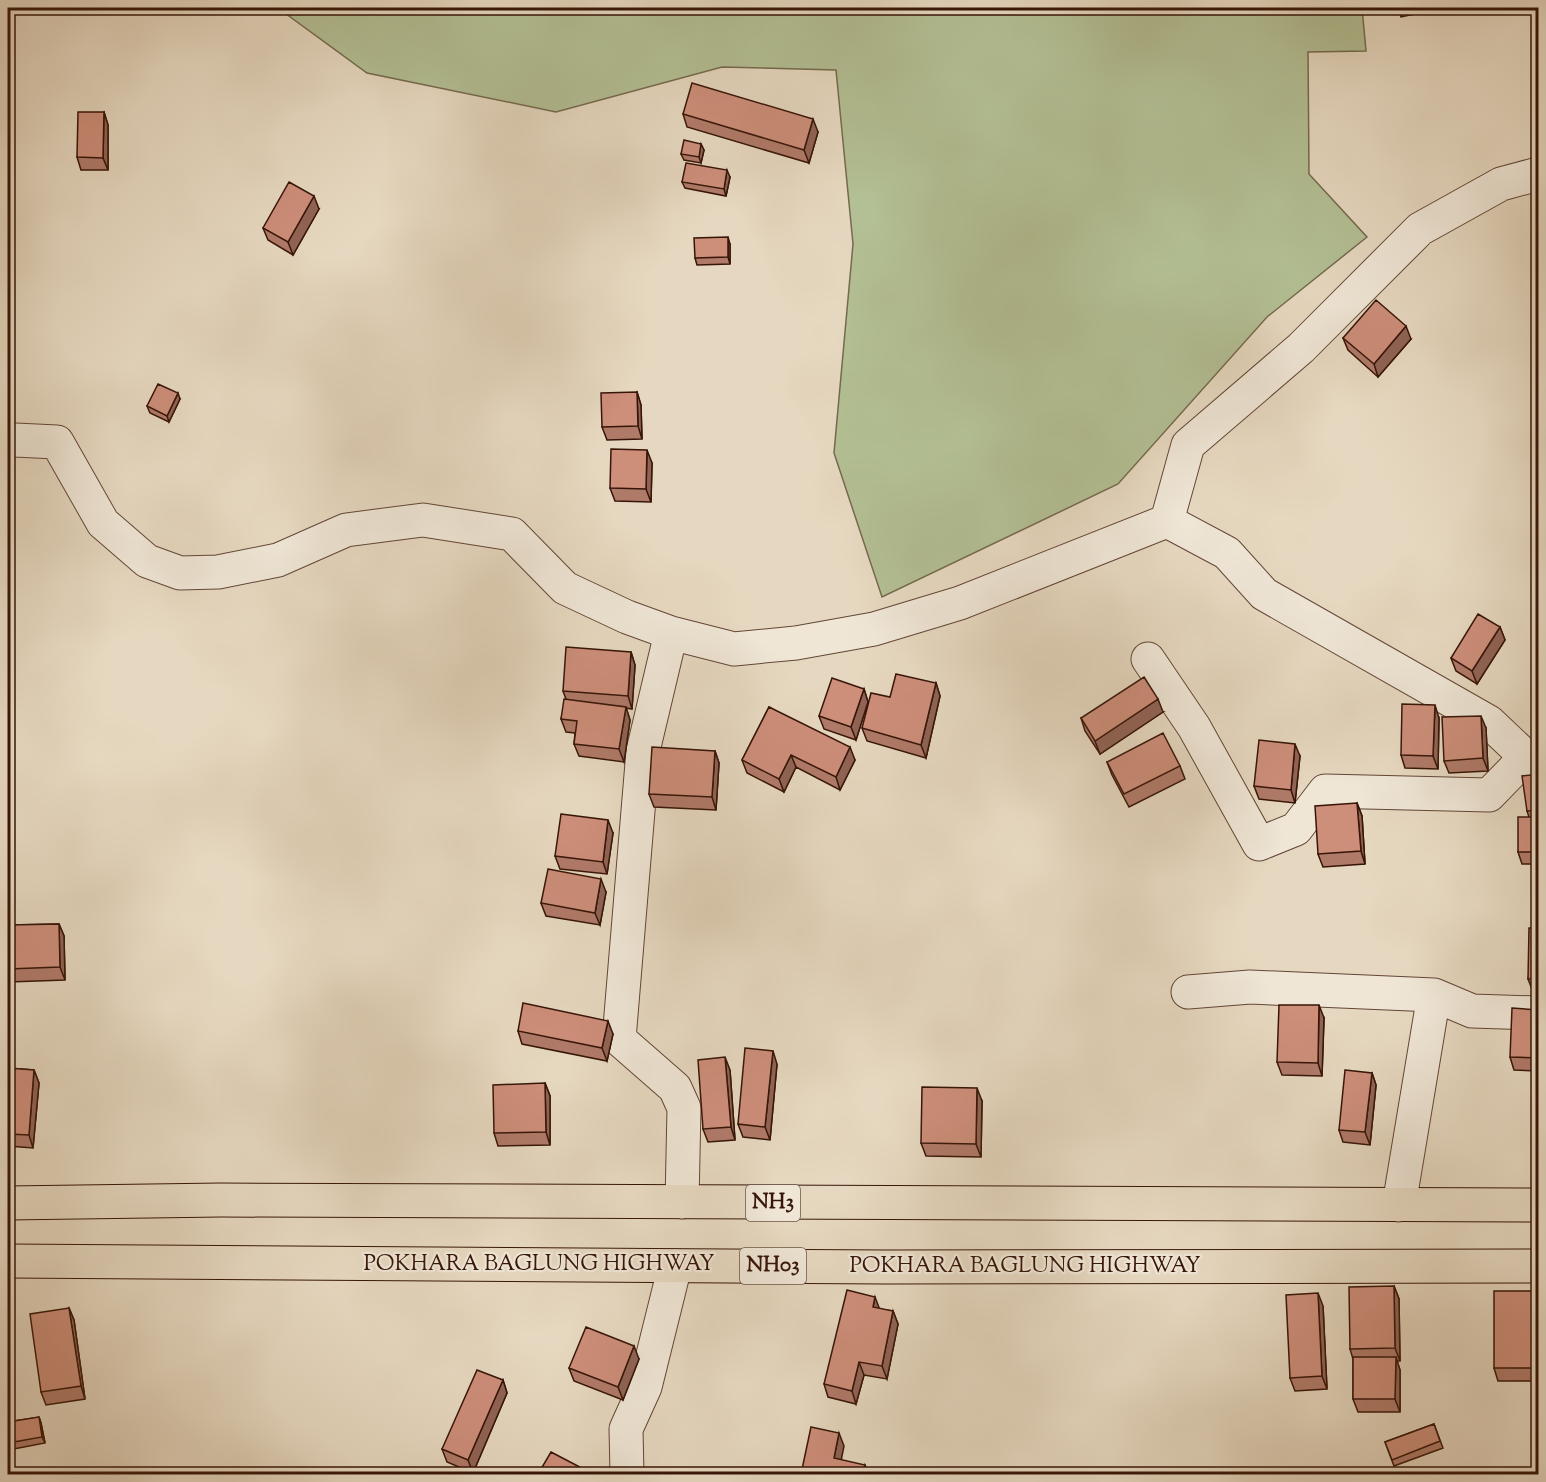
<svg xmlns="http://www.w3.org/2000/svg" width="1546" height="1482" viewBox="0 0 1546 1482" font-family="'Sorts Mill Goudy',serif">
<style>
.green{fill:#b3bf94;stroke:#756a4e;stroke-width:1.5}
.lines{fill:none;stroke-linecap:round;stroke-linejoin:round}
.minor-casing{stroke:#634636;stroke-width:35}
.trunk-casing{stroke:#371508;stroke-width:35}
.minor{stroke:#efe6d6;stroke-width:33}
.trunk{stroke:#e6d8c0;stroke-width:33}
.wall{fill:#b07a69;stroke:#371508;stroke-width:1.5}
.shaded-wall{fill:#906355;stroke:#371508;stroke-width:1.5}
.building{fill:#cd8e7a;stroke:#371508;stroke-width:1.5}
.labels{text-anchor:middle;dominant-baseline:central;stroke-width:4.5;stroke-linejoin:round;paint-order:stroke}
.shield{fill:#efe6d6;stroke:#6e5446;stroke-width:1.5}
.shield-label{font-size:21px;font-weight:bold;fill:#371508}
.street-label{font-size:22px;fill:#371508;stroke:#efe6d6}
</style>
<rect width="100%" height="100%" fill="#e6d8c0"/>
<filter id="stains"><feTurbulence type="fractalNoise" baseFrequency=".00333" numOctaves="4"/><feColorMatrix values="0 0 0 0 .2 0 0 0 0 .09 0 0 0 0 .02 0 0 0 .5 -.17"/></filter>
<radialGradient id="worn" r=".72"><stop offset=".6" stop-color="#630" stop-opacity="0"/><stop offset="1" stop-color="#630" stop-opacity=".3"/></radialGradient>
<!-- green -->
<path class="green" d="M278,8H1362L1366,51L1308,52L1309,174L1367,237L1267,317L1118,484L882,597L834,453L853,244L836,70L722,67L556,112L367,73Z"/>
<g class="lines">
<!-- minor casing -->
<g class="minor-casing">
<path id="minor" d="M8,442L15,440L57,442L103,523L147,561L180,573L218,572L278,560L346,530L423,520L512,534L565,588L627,617L671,633L734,649L796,643L874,629L960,603L1167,521L1227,553L1264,594L1489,722L1526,757
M1167,521L1188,445L1301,348L1420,229L1501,184L1538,174
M671,633L643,751L619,1039L675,1088L684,1108L682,1202
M1148,659L1194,727L1259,844L1296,829L1325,791L1489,795L1526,757L1538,767
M1188,992L1250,987L1434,995L1399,1205
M1434,995L1472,1011L1538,1013
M627,1474L626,1429L645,1387L675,1266"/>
</g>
<!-- trunk casing -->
<g class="trunk-casing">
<path id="trunk" d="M8,1203L221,1200L1538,1205
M8,1261L886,1267L1538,1266"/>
</g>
<!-- minor -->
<use href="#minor" class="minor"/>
<!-- trunk -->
<use href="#trunk" class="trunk"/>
</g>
<!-- wall -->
<path class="wall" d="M1398,8H1439V9L1401,17Z
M104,112L108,125V170H81L77,157Z
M683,114L818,132L809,163L687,127Z
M701,144L704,150L701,163L684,160L681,154Z
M730,177L726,196L685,188L682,182Z
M319,209L293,255L268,240L263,228Z
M730,244V264L697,265L695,258Z
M1343,338L1411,339L1378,377L1348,350Z
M637,392L641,405L642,439L607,440L602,427Z
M180,399L169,422L150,413L147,406Z
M652,463L651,502L615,501L610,488Z
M1500,627L1505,640L1477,684L1456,671L1451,658Z
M631,652L635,665L632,709L626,708L630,720L624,762L579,756L574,744L575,733L566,732L561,719L566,699L563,691Z
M936,683L940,696L926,758L867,741L862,728L890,697Z
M864,689L868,702L856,740L824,729L819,716Z
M769,707L855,760L840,790L796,767L784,792L747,773L742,760Z
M1163,712L1100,754L1085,731L1081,718Z
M1439,718L1438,769L1405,768L1401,755Z
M1486,728L1488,771L1449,773L1444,761Z
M715,751L719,763L716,810L654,807L649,794Z
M1300,756L1295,803L1259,799L1254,786Z
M1107,762L1180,766L1185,779L1129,807L1112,775Z
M1539,774V864H1522L1518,852L1529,817L1527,811Z
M1357,803L1362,816L1365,864L1323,867L1318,854Z
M613,833L607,874L560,869L555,856Z
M606,892L600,925L546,916L541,903Z
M59,924L64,936L65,980L9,982L8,978V925Z
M1539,928V992H1533L1528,979Z
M1539,1010V1071L1514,1070L1510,1057Z
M1324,1018L1322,1076L1282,1075L1277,1062Z
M518,1031L613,1034L607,1061L522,1044Z
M777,1064L770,1140L743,1137L738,1124Z
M8,1068L34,1070L39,1083L33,1148L8,1146Z
M730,1070L735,1140L708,1142L703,1129Z
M1372,1073L1376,1085L1370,1145L1343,1142L1339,1130Z
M545,1083L550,1096V1145L498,1146L494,1133Z
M982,1101L981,1157L926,1156L921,1143Z
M1394,1286L1399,1299L1400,1361H1397L1400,1370V1412H1358L1353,1399V1359L1350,1349Z
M1539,1291V1381H1498L1494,1368Z
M1323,1306L1327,1389L1295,1391L1290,1378Z
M69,1308L74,1320L85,1399L46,1405L41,1392Z
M879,1309L893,1311L898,1324L887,1379L864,1375L856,1404L828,1397L824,1384Z
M639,1359L623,1400L574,1381L569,1368Z
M503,1380L507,1393L473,1473L447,1462L442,1449Z
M39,1417L41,1423L45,1443L8,1450V1422Z
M1434,1424L1443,1448L1394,1466L1385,1442Z"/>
<!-- shaded-wall -->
<path class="shaded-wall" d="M104,112L108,125V170L103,158Z
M813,119L818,132L809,163L804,150Z
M701,144L704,150L701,163L699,157Z
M727,170L730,177L726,196L724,189Z
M314,196L319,209L293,255L288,242Z
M728,237L730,244V264L728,257Z
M1406,326L1411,339L1378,377L1374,364Z
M637,392L641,405L642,439L638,426Z
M178,393L180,399L169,422L167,416Z
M647,450L652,463L651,502L646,489Z
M1500,627L1505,640L1477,684L1472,671Z
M631,652L635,665L632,709L628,696Z
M936,683L940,696L926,758L921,745Z
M864,689L868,702L856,740L851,727Z
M1158,699L1163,712L1100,754L1095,741Z
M1435,705L1439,718L1438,769L1433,756Z
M626,707L630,720L624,762L619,749Z
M1481,716L1486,728L1488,771L1483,758Z
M1295,744L1300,756L1295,803L1291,790Z
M850,747L855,760L840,790L836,777Z
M715,751L719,763L716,810L712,797Z
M791,755L796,767L784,792L779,779Z
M1357,803L1362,816L1365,864L1361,851Z
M608,820L613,833L607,874L603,862Z
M601,879L606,892L600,925L595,913Z
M59,924L64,936L65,980L60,967Z
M1319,1005L1324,1018L1322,1076L1318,1063Z
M608,1021L613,1034L607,1061L602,1048Z
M773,1051L777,1064L770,1140L765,1127Z
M725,1057L730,1070L735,1140L731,1127Z
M34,1070L39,1083L33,1148L29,1135Z
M1372,1073L1376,1085L1370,1145L1365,1132Z
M545,1083L550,1096V1145L546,1132Z
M977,1088L982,1101L981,1157L976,1144Z
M1394,1286L1399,1299L1400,1361L1395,1348Z
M1318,1293L1323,1306L1327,1389L1322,1376Z
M875,1297L880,1310L873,1307Z
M69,1308L74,1320L85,1399L81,1386Z
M893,1311L898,1324L887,1379L882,1366Z
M634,1346L639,1359L623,1400L618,1387Z
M1396,1357L1400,1370V1412L1395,1399Z
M859,1362L864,1375L856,1404L852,1391Z
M503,1380L507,1393L473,1473L468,1460Z
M39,1417L41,1423L45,1443L42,1437Z
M839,1433L844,1446L839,1471L834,1458Z
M865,1465L869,1474H863Z"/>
<!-- building -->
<path class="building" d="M692,83L813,119L804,150L683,114Z
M78,112H104L103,158L77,157Z
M684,140L701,144L699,157L681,154Z
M686,163L727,170L724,189L682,182Z
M289,182L314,196L288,242L263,228Z
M728,237V257L695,258L694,238Z
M1376,300L1406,326L1374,364L1343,338Z
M158,384L178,393L167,416L147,406Z
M637,392L638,426L602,427L601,393Z
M611,449L647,450L646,489L610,488Z
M1478,614L1500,627L1472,671L1451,658Z
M566,647L631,652L628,696L563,691Z
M896,674L936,683L921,745L862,728L871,693L890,697Z
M1144,677L1158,699L1095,741L1081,718Z
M832,678L864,689L851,727L819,716Z
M564,699L626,707L619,749L574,744L577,721L561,719Z
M1402,704L1435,705L1433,756L1401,755Z
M769,707L850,747L836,777L791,755L779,779L742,760Z
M1481,716L1483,758L1444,761L1442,717Z
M1163,733L1180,766L1124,794L1107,762Z
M1259,740L1295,744L1291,790L1254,786Z
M652,747L715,751L712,797L649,794Z
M1539,774V810L1527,811L1522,776Z
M1357,803L1361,851L1318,854L1315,806Z
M561,814L608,820L603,862L555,856Z
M1518,817H1539V852H1518Z
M548,869L601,879L595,913L541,903Z
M59,924L60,967L8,969V925Z
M1529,928H1539V979H1528Z
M523,1003L608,1021L602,1048L518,1031Z
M1279,1005H1319L1318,1063L1277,1062Z
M1512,1008L1539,1010V1058L1510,1057Z
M745,1048L773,1051L765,1127L738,1124Z
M725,1057L731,1127L703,1129L698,1060Z
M8,1068L34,1070L29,1135L8,1134Z
M1345,1070L1372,1073L1365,1132L1339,1130Z
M545,1083L546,1132L494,1133L493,1085Z
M922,1087L977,1088L976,1144L921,1143Z
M1394,1286L1395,1348L1350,1349L1349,1287Z
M847,1290L875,1297L873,1307L893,1311L882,1366L859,1362L852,1391L824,1384Z
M1494,1291H1539V1368H1494Z
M1318,1293L1322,1376L1290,1378L1286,1295Z
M69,1308L81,1386L41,1392L30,1314Z
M586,1327L634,1346L618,1387L569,1368Z
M1353,1357H1396L1395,1399H1353Z
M477,1370L503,1380L468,1460L442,1449Z
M39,1417L42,1437L8,1443V1422Z
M1434,1424L1440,1441L1392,1460L1385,1442Z
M811,1427L839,1433L834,1458L865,1465L863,1474H801Z
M551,1452L593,1474H538Z"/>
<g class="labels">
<!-- shield labels -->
<g class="shield">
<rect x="746" y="1185" width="54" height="36" rx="4.5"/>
<rect x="740" y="1248" width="66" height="36" rx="4.5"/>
</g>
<g class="shield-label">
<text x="773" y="1203">NH3</text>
<text x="773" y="1266">NH03</text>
</g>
<!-- street labels -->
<g class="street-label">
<text x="539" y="1265">POKHARA BAGLUNG HIGHWAY</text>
<text x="1025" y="1267">POKHARA BAGLUNG HIGHWAY</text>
</g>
</g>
<!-- margin -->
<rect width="1546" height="1482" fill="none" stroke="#e6d8c0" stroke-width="30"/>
<rect x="9" y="9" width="1528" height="1464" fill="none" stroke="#371508" stroke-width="3"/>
<rect x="15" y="15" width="1516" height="1452" fill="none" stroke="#371508" stroke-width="1.5"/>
<rect width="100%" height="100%" filter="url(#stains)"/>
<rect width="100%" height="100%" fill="url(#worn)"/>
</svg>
